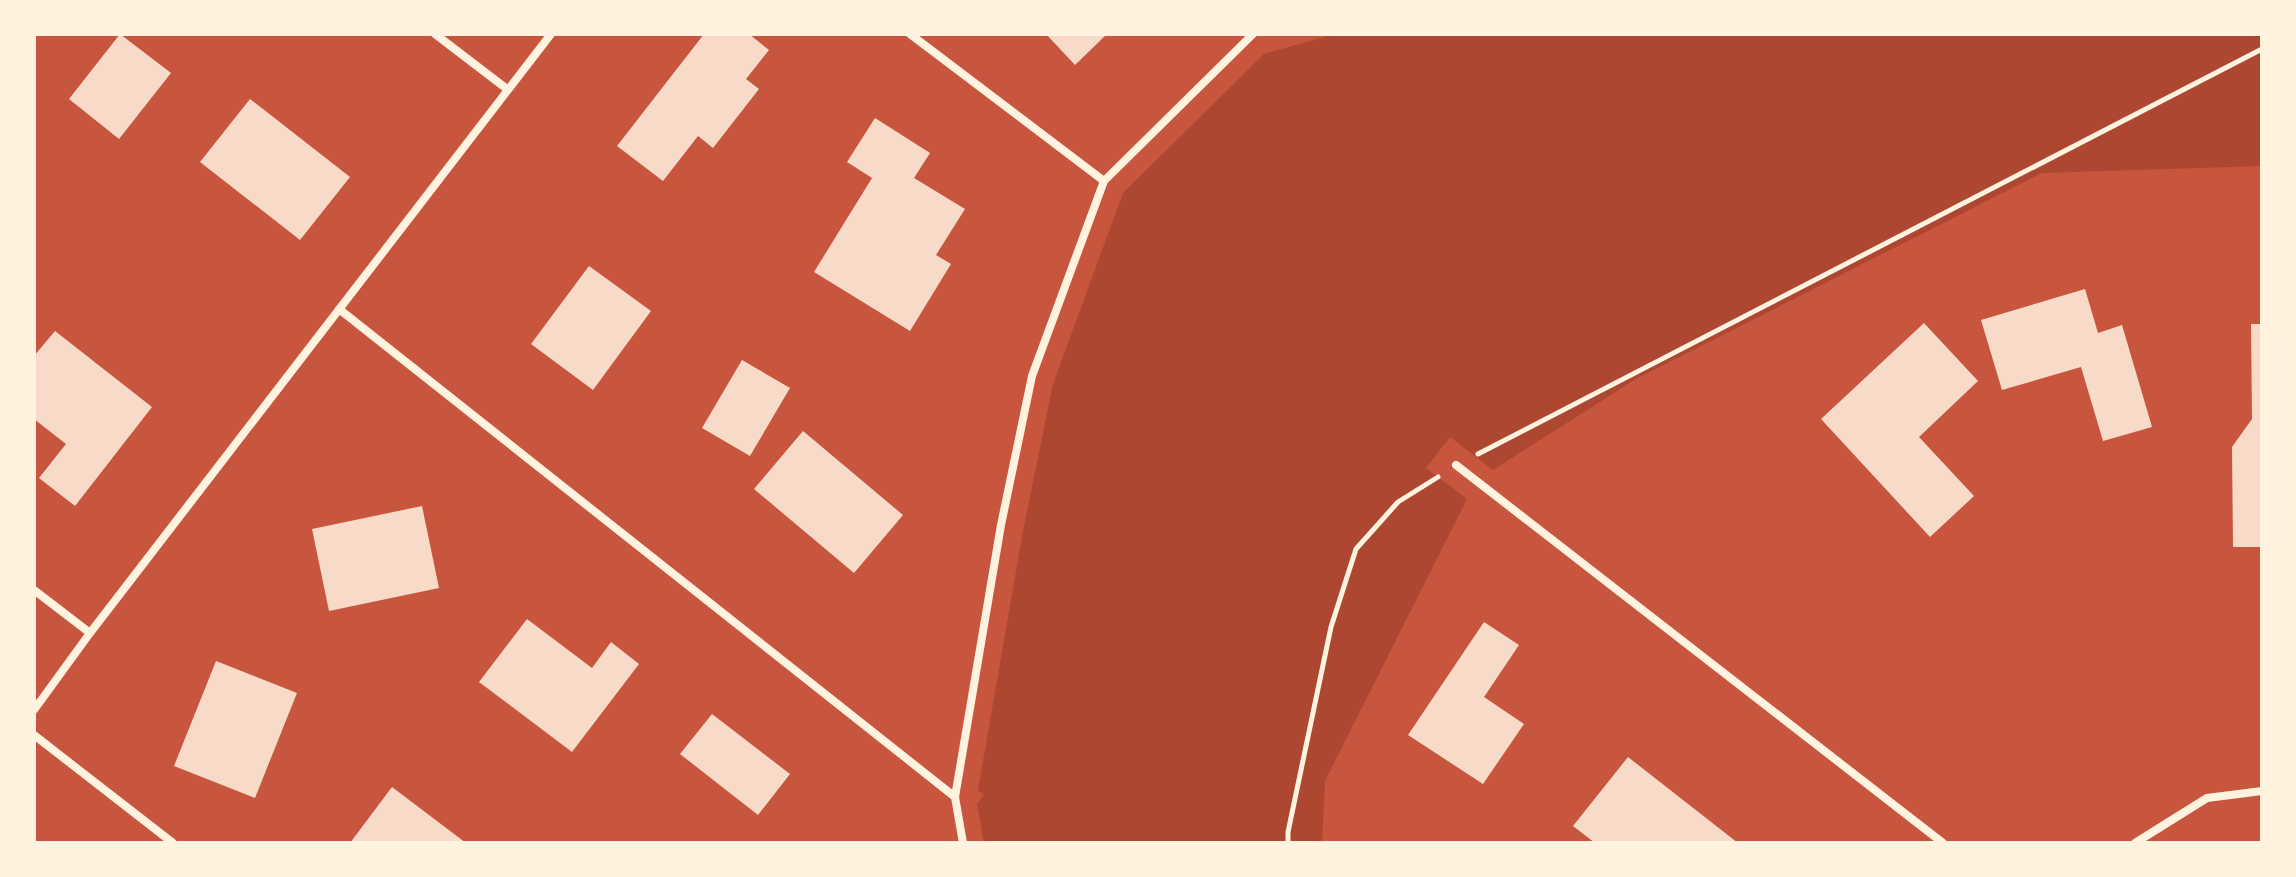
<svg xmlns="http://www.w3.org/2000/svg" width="2296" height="877" viewBox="0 0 2296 877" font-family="Barlow,sans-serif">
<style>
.green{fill:#ae4732}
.building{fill:#f7dbc8}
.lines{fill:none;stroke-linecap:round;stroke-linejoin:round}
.path{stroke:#fff3e0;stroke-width:5}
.minor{stroke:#fff3e0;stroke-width:8}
</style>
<rect width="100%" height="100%" fill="#c8553d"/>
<!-- green -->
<path class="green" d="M1335,34H2262V166L2042,173L1636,379L1493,470L1450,437L1426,468L1467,499L1325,781L1322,843H984L977,804L984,795L978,790L1023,531L1053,384L1123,193L1264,54Z"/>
<!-- building -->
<path class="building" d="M120,34L171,73L119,139L69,99Z
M704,34H749L769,50L746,79L759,89L713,148L698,136L663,181L617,146Z
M1046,34H1107L1075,65Z
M250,99L350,177L300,240L200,162Z
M875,118L930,153L914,178L965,209L936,255L951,264L910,331L814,272L872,178L847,162Z
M589,266L651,311L593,390L531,344Z
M2085,289L2098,333L2122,325L2152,427L2103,441L2081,367L2002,390L1981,320Z
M1924,323L1978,381L1919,437L1974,496L1930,537L1821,419Z
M2251,324H2262V547H2233L2232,447L2252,419Z
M55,331L152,407L75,506L39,478L66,444L34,419V356Z
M742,360L790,388L750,456L702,428Z
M803,431L903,515L854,573L754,489Z
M422,506L439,588L329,611L312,529Z
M527,619L592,668L611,642L639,664L572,752L479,682Z
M1484,622L1519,645L1484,697L1524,724L1483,784L1408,735Z
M216,661L297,693L255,798L174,766Z
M712,714L790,774L758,815L680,754Z
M1628,757L1738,843H1595L1573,826Z
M392,787L466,843H350Z"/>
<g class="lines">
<!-- path -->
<path class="path" d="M1478,454L2262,49
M1288,843V832L1331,627L1356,549L1398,502L1438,477"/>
<!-- minor -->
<path class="minor" d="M435,34L507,89
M910,34L1104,181
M339,309L955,797
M1456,465L1943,843
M34,590L90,633
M34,710L90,633L551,34
M34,735L173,843
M963,843L955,797L1001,525L1032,376L1104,181L1253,34
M2135,843L2207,798L2262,791"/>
</g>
<!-- border -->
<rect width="2296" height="877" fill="none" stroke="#fff3e0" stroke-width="72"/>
</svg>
